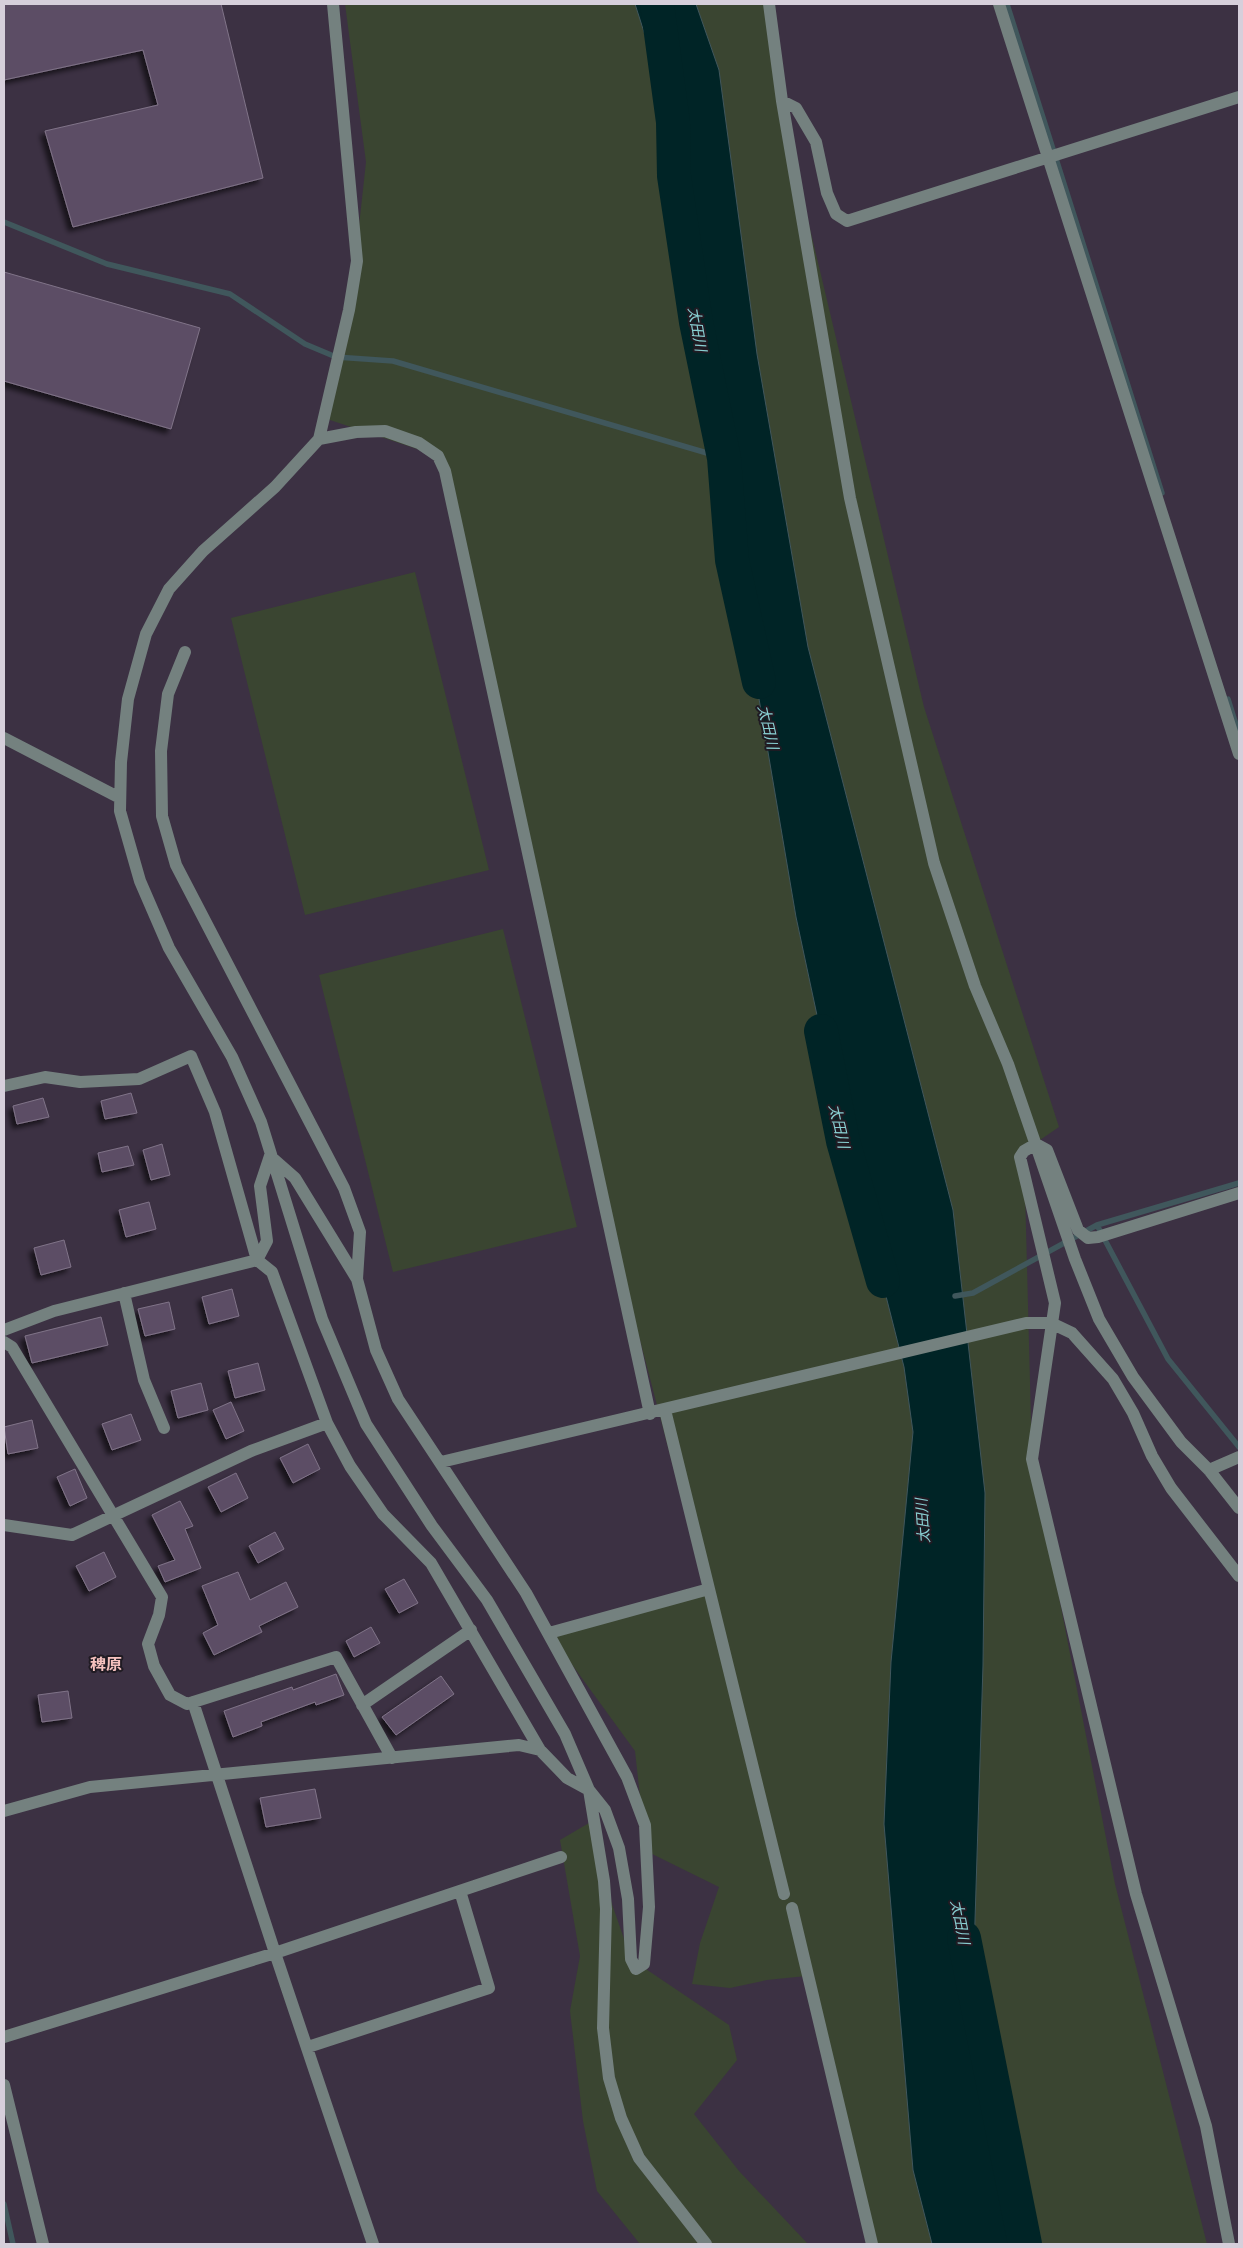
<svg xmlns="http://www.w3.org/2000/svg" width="1243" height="2248" viewBox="0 0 1243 2248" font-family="'Playfair Display','Noto Sans JP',serif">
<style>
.green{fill:#3a4531}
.water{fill:#002426;stroke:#40575c}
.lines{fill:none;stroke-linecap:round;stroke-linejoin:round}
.stream{stroke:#40575c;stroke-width:5.5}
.river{stroke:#002426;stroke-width:34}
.building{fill:#5c4e65;stroke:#807388;filter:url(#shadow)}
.minor{stroke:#74817f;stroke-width:12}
.labels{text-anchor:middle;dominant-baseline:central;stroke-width:4;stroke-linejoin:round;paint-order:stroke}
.water-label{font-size:15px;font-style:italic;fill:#88ced1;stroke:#201b23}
.quarter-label{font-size:16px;font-weight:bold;fill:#f5c1be;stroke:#201b23}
</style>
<defs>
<filter id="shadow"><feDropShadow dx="-4.5" dy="4.5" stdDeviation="2.5" flood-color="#0009"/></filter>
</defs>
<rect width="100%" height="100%" fill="#3c3143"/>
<!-- green -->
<path class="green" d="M345,4H635L673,122L728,516L796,917L830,1076L904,1367L913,1432L891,1662L884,1824L913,2170L932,2244H876L806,1976L767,1980L730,1988L692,1984L700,1943L719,1887L646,1851L635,1751L549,1633L705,1589L599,1183L438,456L324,418L352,290L366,162Z
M696,4H768L790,145L924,707L1059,1127L1024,1151L1032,1459L1115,1884L1207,2244H1027L973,1984L983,1665L985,1493L953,1210L808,647L757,354L719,70Z
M415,572L489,870L305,915L231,618Z
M503,929L577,1227L393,1272L319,975Z
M594,1820L604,1881L631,1959L729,2025L737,2060L694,2114L739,2171L808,2244H640L597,2191L583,2121L570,2011L580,1956L560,1840Z"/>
<!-- water -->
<path class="water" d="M635,4H696L719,70L757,354L808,647L953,1210L985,1493L983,1665L973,1984L1027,2244H932L913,2170L884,1824L891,1662L913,1432L904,1367L830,1076L796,917L728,516L673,122Z"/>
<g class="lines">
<!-- stream -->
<path class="stream" d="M1007,4L1162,493
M4,222L107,264L230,294L305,344L336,357L393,361L724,458
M1228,699L1239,734
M1097,1225L1168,1359L1239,1447
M955,1296L973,1293L1097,1225L1239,1183
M4,2204L13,2244"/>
<!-- river -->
<path class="river" d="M657,4L673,122L674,176L696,322L724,458L732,560L759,682
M821,1031L843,1141L883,1281
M964,1938L1025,2244"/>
</g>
<!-- building -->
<path class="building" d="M4,4H221L263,178L73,227L45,131L158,105L143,50L4,80Z
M4,272L200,328L171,429L4,381Z
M131,1093L137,1113L105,1119L101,1101Z
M43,1098L49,1117L17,1124L13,1106Z
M162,1144L170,1175L151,1180L143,1150Z
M128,1146L134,1165L102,1172L98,1153Z
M149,1202L156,1229L126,1237L119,1210Z
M64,1240L71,1267L41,1275L34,1248Z
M232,1289L239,1316L209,1324L202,1297Z
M169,1302L175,1329L145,1336L138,1309Z
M101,1317L108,1345L32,1363L25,1336Z
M258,1363L265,1390L235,1398L228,1371Z
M201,1383L208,1410L178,1418L171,1391Z
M231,1402L244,1431L226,1439L213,1410Z
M131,1414L141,1440L112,1450L102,1424Z
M32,1420L38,1448L8,1454L4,1427Z
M308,1444L320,1469L293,1483L280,1458Z
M75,1469L87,1498L70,1506L57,1477Z
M236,1473L248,1498L221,1512L208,1487Z
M180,1501L193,1526L185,1529L201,1568L165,1582L158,1566L175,1560L152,1515Z
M275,1532L284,1549L258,1563L249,1546Z
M104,1552L116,1577L89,1591L76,1566Z
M238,1572L250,1600L286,1582L298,1607L259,1626L262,1632L214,1655L203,1633L218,1625L202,1586Z
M404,1579L418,1603L399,1613L385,1589Z
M371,1627L380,1643L354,1657L346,1641Z
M336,1674L344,1695L316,1705L315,1702L261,1722L262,1726L233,1737L224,1711L292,1687L293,1690Z
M441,1676L454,1694L396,1735L382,1717Z
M68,1691L72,1718L42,1722L38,1695Z
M315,1789L321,1818L266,1827L260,1798Z"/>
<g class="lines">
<!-- minor -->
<path class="minor" d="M769,4L782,101L850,498L934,863L975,986L1008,1064L1075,1259L1099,1319L1133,1377L1181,1442L1209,1470L1239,1508
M999,4L1239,754
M782,101L796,108L816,142L827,193L836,214L847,221L1239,97
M319,439L349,310L357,261L333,4
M185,652L168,694L161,751L162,816L176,865L344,1188L360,1232L357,1279
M4,738L120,798
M4,1086L45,1077L80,1082L139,1079L191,1056L215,1112L257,1260L272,1272L327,1423L350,1466L383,1514L431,1563L540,1750
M124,1293L144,1380L164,1428
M4,1330L54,1311L257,1260L267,1241L260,1186L270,1156L295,1178L357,1279L376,1350L398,1399L526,1593L627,1777L645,1825L649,1907L644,1964L636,1969L631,1959L628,1899L619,1848L605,1810L589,1790L567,1778L540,1750L519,1745L90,1787L4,1811
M4,1342L12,1347L162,1597L159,1615L148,1644L154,1666L170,1695L187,1704L336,1657L392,1758
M665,1410L784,1894
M650,1414L445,471L438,456L419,443L385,431L356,432L319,439L275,487L203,551L169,589L146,634L128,699L121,762L120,811L140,881L169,948L232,1057L261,1122L322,1319L366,1424L432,1526L487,1600L565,1734L589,1790L604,1881L606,1909L603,2028L609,2078L621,2118L639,2158L706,2244
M441,1462L1026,1323H1051L1072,1333L1113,1379L1133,1413L1152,1456L1171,1488L1239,1576
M1209,1470L1239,1457
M4,1525L72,1535L251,1451L327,1423
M549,1633L709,1589
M193,1702L275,1953L373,2244
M362,1705L471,1630
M792,1908L872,2244
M4,2037L275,1953L561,1857
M308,2047L489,1988L460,1891
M4,2085L43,2244
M1229,2244L1206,2126L1136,1894L1032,1459L1055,1303L1020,1157L1024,1151L1036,1144L1047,1150L1078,1230L1088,1238L1098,1237L1239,1193"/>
</g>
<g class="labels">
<!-- water labels -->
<g class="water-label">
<text transform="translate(698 329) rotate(80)">太田川</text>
<text transform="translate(769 727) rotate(77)">太田川</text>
<text transform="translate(840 1126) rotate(77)">太田川</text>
<text transform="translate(922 1521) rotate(-94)">太田川</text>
<text transform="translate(961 1922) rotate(79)">太田川</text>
</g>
<!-- quarter labels -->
<g class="quarter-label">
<text x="106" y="1663">稗原</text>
</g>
</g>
<!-- border -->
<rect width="1243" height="2248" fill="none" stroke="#d6cfdb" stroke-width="10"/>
</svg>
